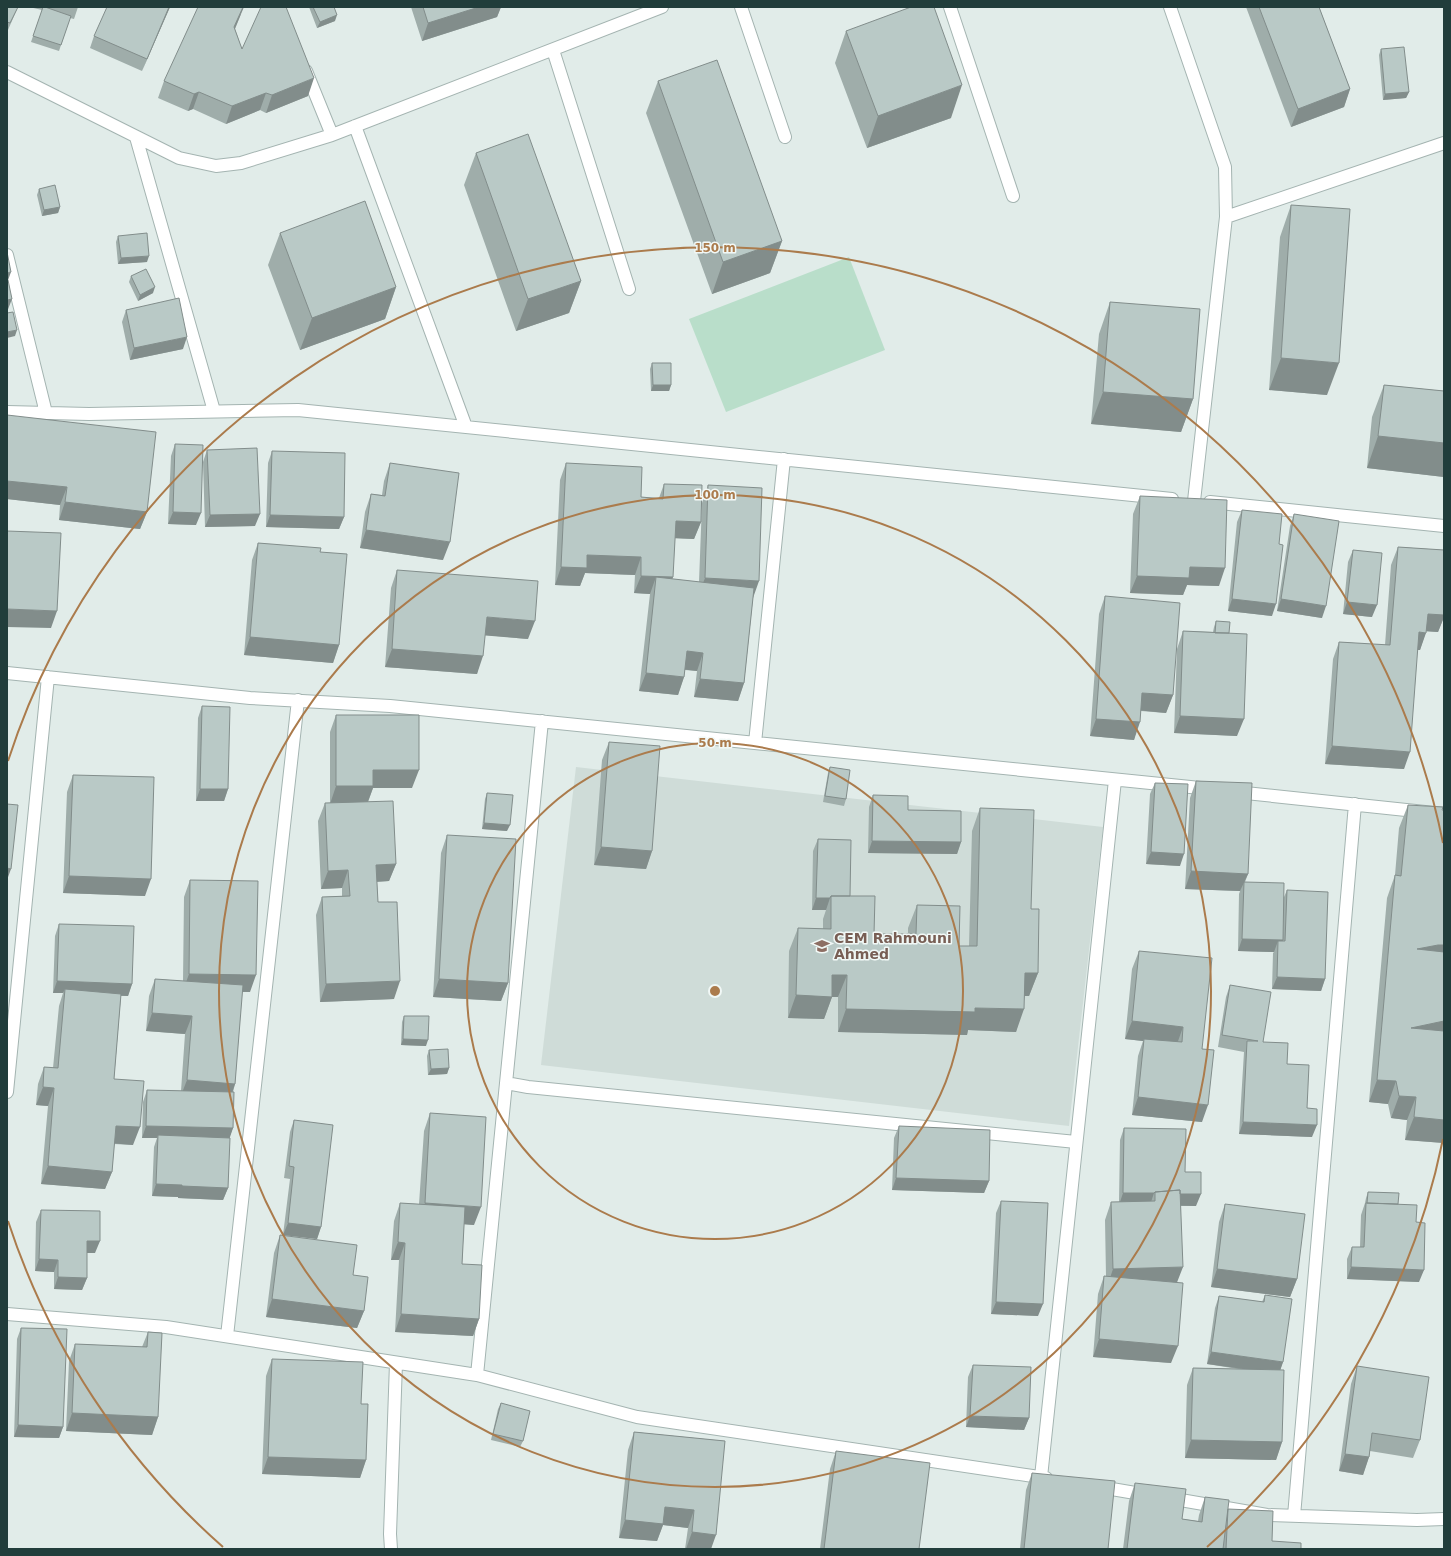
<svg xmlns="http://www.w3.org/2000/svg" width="1451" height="1556" viewBox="0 0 1451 1556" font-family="'DejaVu Sans',sans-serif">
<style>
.built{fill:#cfdcd8}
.garden{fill:#b9deca}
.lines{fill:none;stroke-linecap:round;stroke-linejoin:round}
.street-casing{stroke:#a4b4b1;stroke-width:14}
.street{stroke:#fff;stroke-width:12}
.wall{fill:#9fadaa}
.shaded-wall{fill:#828d8b}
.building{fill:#b9c9c6;stroke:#828d8b}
.ring{fill:none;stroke:#ab7b4c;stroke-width:2}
.labels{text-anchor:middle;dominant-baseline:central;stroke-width:3;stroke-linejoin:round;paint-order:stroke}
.education-label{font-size:14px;font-weight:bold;fill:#785e54;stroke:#f1f8f6;text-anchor:start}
.centre{fill:#ab7b4c;stroke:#f1f8f6;stroke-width:2}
.ring-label{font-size:12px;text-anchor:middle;font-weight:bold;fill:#ab7b4c;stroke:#f1f8f6;stroke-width:3;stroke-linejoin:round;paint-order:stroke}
</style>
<rect width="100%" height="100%" fill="#e1ece9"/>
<!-- built -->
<path class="built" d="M576,767L1103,827L1069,1126L541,1065Z"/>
<!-- garden -->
<path class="garden" d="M849,257L885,350L726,412L689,319Z"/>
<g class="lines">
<!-- street casing -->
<g class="street-casing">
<path id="street" d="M741,7L785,137
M950,7L1013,196
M1170,7L1225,167L1226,217L1194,501
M553,50L629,289
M306,71L332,135
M7,72L179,158L216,166L241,163L332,135L662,7
M355,126L466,427
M136,137L214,411
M1226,217L1444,143
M7,255L46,413
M7,412L89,414L298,410L1172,499
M1210,502L1444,526
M7,673L250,698L390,706L1210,789
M755,743L784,459
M1236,792L1444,814
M506,1083L528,1087L1076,1142
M7,1092L48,677
M7,1314L166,1327L367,1358L477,1375L637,1417L1046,1478
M227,1336L298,700
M477,1375L542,721
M1041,1477L1115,780
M1100,1487L1147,1495
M1169,1498L1267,1515L1417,1520L1444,1519
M1294,1516L1355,804
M391,1549L390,1534L396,1363"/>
</g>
<!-- street -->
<use href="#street" class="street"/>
</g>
<!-- wall -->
<path class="wall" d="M7,7H18L8,30L7,29Z
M29,7H78L74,19L70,18L59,51L31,42L42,10Z
M170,7L142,71L90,48L94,36Z
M309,7H334L335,21L317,28Z
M411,7H501L497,17L422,41Z
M1246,7H1319L1350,89L1344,107L1291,127Z
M241,14L235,29L242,49L308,96L266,113L260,110L226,124L193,109L188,111L158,98L164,81Z
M846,31L951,118L867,148L835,63Z
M1381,49L1409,92L1406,98L1383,100L1379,55Z
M658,81L782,241L770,273L712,294L646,113Z
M476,153L581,281L569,313L516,331L464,185Z
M39,189L60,207L58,213L42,216L37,195Z
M1291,205L1327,395L1269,390L1280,237Z
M280,233L396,287L385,319L300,350L268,265Z
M118,236L147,262L118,264L116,242Z
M131,276L153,293L138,301L129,282Z
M1110,302L1193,399L1181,432L1091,424L1099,334Z
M126,310L183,349L130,360L122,322Z
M652,363L671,385L669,391H651L650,369Z
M1384,385L1444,391V477L1367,468L1372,417Z
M7,415L147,512L140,529L59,520L60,505L7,499Z
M175,444L196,525L168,524L171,456Z
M207,450L255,526L205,527L203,462Z
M272,451L344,517L339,529L266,527L268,463Z
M390,463L443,560L360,548L365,512L371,494L382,495L384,481Z
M566,463L641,497L659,498L664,484L701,522L694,539L675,538L672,579L699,582L702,503L708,485L753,598L744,683L738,701L694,697L697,671L685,670L684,677L678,695L639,691L650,594L634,593L635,575L585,573L580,586L555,585L560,480Z
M1140,496L1219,586L1187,585L1183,595L1130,593L1133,514Z
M1242,510L1272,616L1228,611L1237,522Z
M1294,514L1322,618L1277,611L1290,526Z
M258,543L320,552L339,645L333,663L244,655L252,560Z
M1398,547L1444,550V617L1438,632L1426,631L1420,650H1417L1404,769L1325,764L1333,659L1339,642L1385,645L1391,565Z
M1353,550L1372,617L1343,614L1348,562Z
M397,570L528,639L485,635L477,674L385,667L391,588Z
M1105,596L1173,695L1166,713L1141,711L1134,740L1090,736L1099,614Z
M1216,621L1229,633L1237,736L1174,733L1177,649L1183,631L1213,632L1214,627Z
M202,706L228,789L224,801H196L198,718Z
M336,715L412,788H373L368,802L396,864L389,881L377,882L378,902L394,999L320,1002L316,915L322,897L342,896V888L321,889L318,821L325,803H330V732Z
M609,742L652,851L646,869L594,865L602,760Z
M830,767L846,799L844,806L823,802L828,773Z
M73,775L145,896L63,893L67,792Z
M1196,781L1248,874L1245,882L1284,897L1287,890L1325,979L1321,991L1272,989L1273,953L1274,952L1238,951L1239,894L1240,891L1185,889L1190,798Z
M1155,783L1180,866L1146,864L1150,794Z
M487,793L507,831L482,829L485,799Z
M873,795L961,842L957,854L868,853L869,807Z
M1408,805L1442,810L1444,1143L1405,1140L1407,1120L1391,1118L1388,1104L1369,1102L1387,898L1395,875L1399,828Z
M980,808L1031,909L1038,973L1029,996H1025L1016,1032L968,1030L967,1035L838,1032V997H832L824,1019L788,1018L789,951L798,928L823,929V919L826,910H812L813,851L818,839L850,896L874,934H908V928L917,905L959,946H969L972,831Z
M447,835L508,983L501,1001L433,997L441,853Z
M190,880L250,992H242L235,1084L233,1092V1128L229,1138L228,1188L223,1200L178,1198V1197L152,1196L154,1147L157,1138H142L143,1102L147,1090L181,1091L185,1034L146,1031L149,996L155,979L183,981L184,897Z
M59,924L132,984L128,996H121L114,1079L133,1145L114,1144L112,1172L105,1189L41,1184L48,1106L36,1105L38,1084L44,1067L53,1068L59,1006L63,993H53L55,936Z
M1139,951L1202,1049V1122L1132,1115L1138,1056L1143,1041L1125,1039L1132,969Z
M1230,985L1263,1042L1287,1064L1307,1108L1312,1137L1239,1134L1244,1052L1218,1047L1226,997Z
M404,1016L426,1046L401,1045L402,1022Z
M429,1050L449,1068L447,1074L428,1075L427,1056Z
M430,1113L474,1225L464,1224L462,1264L479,1319L473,1336L395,1332L399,1260H391L394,1221L400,1203L419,1204L424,1131Z
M294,1120L321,1227L317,1239L283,1235L290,1179L284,1178L290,1132Z
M899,1126L989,1181L984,1193L892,1190L894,1138Z
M1124,1128L1185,1172L1196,1206H1181L1177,1282L1171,1363L1093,1357L1098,1294L1104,1276H1106L1105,1220L1111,1202H1119L1120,1140Z
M1368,1192L1398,1204L1416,1222L1419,1282L1347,1279V1259L1352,1247H1360L1361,1215L1365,1203L1366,1198Z
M1001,1201L1038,1316L991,1314L996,1213Z
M1225,1204L1297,1279L1290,1297L1211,1287L1219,1222Z
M41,1210L95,1253H87V1278L82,1290L54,1289V1272L35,1271L36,1222Z
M280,1235L353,1275L364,1311L357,1328L266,1317L274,1253Z
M1265,1295L1283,1362L1280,1370L1282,1442L1276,1460L1185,1458L1187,1385L1193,1368L1238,1369L1207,1364L1215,1308L1219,1296L1262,1302Z
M21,1328L63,1427L59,1438L14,1437L17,1339Z
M148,1332L158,1417L152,1435L66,1431L69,1361L75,1344L142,1347Z
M272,1359L361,1404L366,1460L360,1478L262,1474L266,1376Z
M973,1365L1029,1418L1024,1430L966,1427L968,1377Z
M1357,1366L1420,1440L1413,1458L1370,1451L1369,1457L1363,1475L1339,1471L1351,1384Z
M501,1403L523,1441L520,1447L491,1440L498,1409Z
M634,1432L725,1441L711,1549H685L688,1528L663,1525L657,1541L619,1538L628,1450Z
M836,1451L919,1549H820L830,1469Z
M1032,1473L1108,1549H1020L1026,1490Z
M1135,1483L1182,1519L1198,1521L1199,1515L1205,1497L1228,1509L1272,1541L1301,1549H1123L1129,1501Z"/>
<!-- shaded-wall -->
<path class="shaded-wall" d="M169,7H170L142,71L147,59Z
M243,7H244L241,14L228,45L234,27Z
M479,7H501L497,17L422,41L428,23Z
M337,15L335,21L317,28L320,22Z
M314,78L308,96L266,113L272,95Z
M962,85L951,118L867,148L878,116Z
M1350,89L1344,107L1291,127L1298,109Z
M199,92L193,109L188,111L194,94Z
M1409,92L1406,98L1383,100L1385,94Z
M266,93L260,110L226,124L232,106Z
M60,207L58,213L42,216L44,210Z
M782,241L770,273L712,294L723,262Z
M149,256L147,262L118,264L121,258Z
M11,272L7,283V273Z
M581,281L569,313L516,331L528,299Z
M155,287L153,293L138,301L140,295Z
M396,287L385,319L300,350L312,318Z
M12,299L7,312V300Z
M17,330L15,336L7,338V332Z
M187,337L183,349L130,360L134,348Z
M1281,358L1339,363L1327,395L1269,390Z
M653,385H671L669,391H651Z
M1103,392L1193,399L1181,432L1091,424Z
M1378,436L1444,443V477L1367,468Z
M7,481L67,487L60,505L7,499Z
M65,502L147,512L140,529L59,520Z
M173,512L201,513L196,525L168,524Z
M260,514L255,526L205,527L210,515Z
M270,515L344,517L339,529L266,527Z
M676,521L701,522L694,539L670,538Z
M366,530L450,542L443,560L360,548Z
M587,555L641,557L635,575L585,573L580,586L555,585L561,567Z
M1190,567L1225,568L1219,586L1187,585L1183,595L1130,593L1137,576Z
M641,576L673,577L667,595L656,577L650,594L634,593Z
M705,578L759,581L753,598L698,596Z
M1232,599L1276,604L1272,616L1228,611Z
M1281,599L1326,606L1322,618L1277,611Z
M1347,602L1377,605L1372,617L1343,614Z
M7,609L57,611L51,628L7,627Z
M1428,614L1444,615V617L1438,632L1422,631Z
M487,617L535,621L528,639L480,635Z
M1419,632L1426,633L1420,650H1412Z
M250,637L339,645L333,663L244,655Z
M392,649L483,656L477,674L385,667Z
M687,651L703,653L697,671L680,669Z
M646,673L684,677L678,695L639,691Z
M700,679L744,683L738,701L694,697Z
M1142,693L1173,695L1166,713L1136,710Z
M1180,716L1244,719L1237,736L1174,733Z
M1096,719L1140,722L1134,740L1090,736Z
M1332,746L1410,752L1404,769L1325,764Z
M373,770H419L412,788H373L367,804H330L336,786Z
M200,789H228L224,801H196Z
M484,823L510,825L507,831L482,829Z
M872,841L961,842L957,854L868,853Z
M601,847L652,851L646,869L594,865Z
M1151,852L1184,854L1180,866L1146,864Z
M396,864L389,881L370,882L376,865Z
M7,868L11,869L7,880Z
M348,870L342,888L321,889L328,871Z
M1191,871L1248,874L1240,891L1185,889Z
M69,876L151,879L145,896L63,893Z
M816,898H830L826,910H812Z
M1242,939L1283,940L1279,952L1278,941L1274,952L1238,951Z
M1438,945H1444V969L1417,949Z
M1025,973H1038L1029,996H1017Z
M189,974L256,975L250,992L183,991Z
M832,975H847L838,997H832L824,1019L788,1018L796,995Z
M1277,977L1325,979L1321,991L1272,989Z
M439,979L508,983L501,1001L433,997Z
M57,981L132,984L128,996L65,993V989L63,993H53Z
M400,981L394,999L320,1002L326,984Z
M975,1008L1024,1009L1016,1032L968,1030L967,1035L838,1032L846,1009Z
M152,1013L192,1016L185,1034L146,1031Z
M1132,1021L1183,1027L1177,1044L1144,1039L1143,1041L1125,1039Z
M1444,1021V1043L1411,1028Z
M403,1039L428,1040L426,1046L401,1045Z
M449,1068L447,1074L428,1075L431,1069Z
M187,1080L235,1084L229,1102L180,1098Z
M1377,1080L1396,1081L1388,1104L1369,1102Z
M43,1087L54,1088L48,1106L36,1105Z
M1399,1096L1416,1097L1407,1120L1391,1118Z
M1138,1097L1208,1105L1202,1122L1132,1115Z
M1414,1117L1444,1120V1143L1405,1140Z
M1243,1122L1317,1125L1312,1137L1239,1134Z
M116,1126L140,1127L133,1145L109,1143Z
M146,1126L233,1128L229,1140L158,1135L157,1138H142Z
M48,1166L112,1172L105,1189L41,1184Z
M896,1178L989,1181L984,1193L892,1190Z
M156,1184L182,1185L228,1188L223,1200L178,1198V1197L152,1196Z
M1123,1193H1154L1150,1205H1119Z
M1155,1193L1201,1194L1196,1206L1154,1205L1155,1201Z
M425,1203L481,1207L474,1225L418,1221Z
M288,1223L321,1227L317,1239L283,1235Z
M87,1241H100L95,1253H83Z
M398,1242L405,1243L399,1260H391Z
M39,1259L58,1260L54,1272L35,1271Z
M1183,1267L1176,1285L1107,1287L1113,1269Z
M1351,1267L1424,1270L1419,1282L1347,1279Z
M1217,1269L1297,1279L1290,1297L1211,1287Z
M58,1277L87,1278L82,1290L54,1289Z
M272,1299L364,1311L357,1328L266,1317Z
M996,1302L1043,1304L1038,1316L991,1314Z
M401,1314L479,1319L473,1336L395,1332Z
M1099,1339L1178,1346L1171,1363L1093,1357Z
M1211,1352L1283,1362L1279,1374L1207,1364Z
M72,1413L158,1417L152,1435L66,1431Z
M970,1416L1029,1418L1024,1430L966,1427Z
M18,1425L63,1427L59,1438L14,1437Z
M1191,1440L1282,1442L1276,1460L1185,1458Z
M1345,1454L1369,1457L1363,1475L1339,1471Z
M268,1457L366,1460L360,1478L262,1474Z
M665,1507L694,1510L688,1528L663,1525L657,1541L619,1538L625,1520Z
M692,1532L716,1535L711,1549H686Z"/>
<!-- building -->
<path class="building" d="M7,7H18L10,23L7,22Z
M43,7H45L71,16L61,45L33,36Z
M107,7H169L147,59L94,36Z
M198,7H243L234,27L242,49L261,7H286L314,78L272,95L266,93L232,106L199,92L194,94L164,81Z
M313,7H334L337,15L320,22Z
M423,7H479L428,23Z
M911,7H934L962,85L878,116L846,31Z
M1259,7H1319L1350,89L1298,109Z
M1404,47L1409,92L1385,94L1381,49Z
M717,60L782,241L723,262L658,81Z
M528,134L581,281L528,299L476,153Z
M55,185L60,207L44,210L39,189Z
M365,201L396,287L312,318L280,233Z
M1291,205L1350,209L1339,363L1281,358Z
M147,233L149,256L121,258L118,236Z
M7,252L11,272L7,273Z
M146,269L155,287L140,295L131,276Z
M7,280H8L12,299L7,300Z
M179,298L187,337L134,348L126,310Z
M1110,302L1200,309L1193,399L1103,392Z
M13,312L17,330L7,332V313Z
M652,363H671V385H653Z
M1384,385L1444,391V443L1378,436Z
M7,415L156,432L147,512L65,502L67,487L7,481Z
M175,444L203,445L201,513L173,512Z
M257,448L260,514L210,515L207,450Z
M272,451L345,453L344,517L270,515Z
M390,463L459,473L450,542L366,530L371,494L385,496Z
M566,463L642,467L641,497L663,499L664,484L702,485L701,522L676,521L673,577L641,576V557L587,555V568L561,567Z
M708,485L762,488L759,581L705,578Z
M1140,496L1227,500L1225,568L1190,567L1189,578L1137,576Z
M1242,510L1282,514L1279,544L1283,545L1276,604L1232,599Z
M1294,514L1339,521L1326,606L1281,599Z
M7,531L61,533L57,611L7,609Z
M258,543L321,548L320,552L347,554L339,645L250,637Z
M1398,547L1444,550V615L1428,614L1426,633L1419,632L1410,752L1332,746L1339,642L1390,645Z
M1353,550L1382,553L1377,605L1347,602Z
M397,570L538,581L535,621L487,617L483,656L392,649Z
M656,577L754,588L744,683L700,679L703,653L687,651L684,677L646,673Z
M1105,596L1180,603L1173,695L1142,693L1140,722L1096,719Z
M1216,621L1230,622L1229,633H1215Z
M1183,631L1247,634L1244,719L1180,716Z
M202,706L230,707L228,789H200Z
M336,715H419V770H373V786H336Z
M609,742L660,746L652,851L601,847Z
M830,767L850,770L846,799L825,796Z
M73,775L154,777L151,879L69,876Z
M1196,781L1252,783L1248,874L1191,871Z
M1155,783L1188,784L1184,854L1151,852Z
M487,793L513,795L510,825L484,823Z
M873,795L908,796V810L961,811V842L872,841Z
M393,801L396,864L376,865L378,902H397L400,981L326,984L322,897L350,896L348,870L328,871L325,803Z
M7,804L18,805L11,869L7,868Z
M1408,805L1443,807L1442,810H1444V945H1438L1417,949L1444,952V1021L1411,1028L1444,1031V1120L1414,1117L1416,1097L1399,1096L1396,1081L1377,1080L1395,875L1401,876Z
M980,808L1034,810L1031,909H1039L1038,973H1025L1024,1009L975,1008V1012L846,1009L847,975H832V997L796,995L798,928L831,929V896H875L874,934H916L917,905L960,906L959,946H977Z
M447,835L516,839L508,983L439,979Z
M818,839L851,840L850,896H831L830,898H816Z
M190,880L258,881L256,975L189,974Z
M1244,882L1284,883L1283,940L1242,939Z
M1287,890L1328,892L1325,979L1277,977L1278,941H1285Z
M59,924L134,926L132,984L57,981Z
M1139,951L1212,958L1202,1049L1214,1050L1208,1105L1138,1097L1144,1039L1182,1042L1183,1027L1132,1021Z
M155,979L243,985L235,1084L187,1080L192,1016L152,1013Z
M1230,985L1271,992L1263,1042L1288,1043L1287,1064L1309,1065L1307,1108L1317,1109V1125L1243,1122L1247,1041H1258L1222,1035Z
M65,989L121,994L114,1079L144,1081L140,1127L116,1126L112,1172L48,1166L54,1088L43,1087L44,1067L58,1068Z
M404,1016H429L428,1040L403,1039Z
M448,1049L449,1068L431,1069L429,1050Z
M147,1090L234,1092L233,1128L146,1126Z
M430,1113L486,1117L481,1207L425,1203Z
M294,1120L333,1125L321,1227L288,1223L294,1167L289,1166Z
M899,1126L990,1130L989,1181L896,1178Z
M1124,1128L1186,1129L1185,1172H1201V1194H1180V1190L1155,1192L1154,1193H1123Z
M158,1135L230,1138L228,1188L182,1186V1185L156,1184Z
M1180,1190L1183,1267L1113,1269L1111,1202L1155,1201V1192Z
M1368,1192L1399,1193L1398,1204L1367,1203Z
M1001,1201L1048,1203L1043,1304L996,1302Z
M400,1203L465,1207L462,1264L482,1265L479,1319L401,1314L405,1243L398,1242Z
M1366,1203L1417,1205L1416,1222L1425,1223L1424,1270L1351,1267L1352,1247H1364Z
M1225,1204L1305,1214L1297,1279L1217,1269Z
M41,1210L100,1211V1241H87V1278L58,1277V1260L39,1259Z
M280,1235L357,1245L353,1275L368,1277L364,1311L272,1299Z
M1104,1276L1183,1283L1178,1346L1099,1339Z
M1265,1295L1292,1299L1283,1362L1211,1352L1219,1296L1264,1302Z
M21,1328L67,1329L63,1427L18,1425Z
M148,1332L162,1333L158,1417L72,1413L75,1344L147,1347Z
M272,1359L363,1362L361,1404H368L366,1460L268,1457Z
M973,1365L1031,1367L1029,1418L970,1416Z
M1357,1366L1429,1377L1420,1440L1372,1433L1369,1457L1345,1454Z
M1193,1368L1284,1370L1282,1442L1191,1440Z
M501,1403L530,1411L523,1441L493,1434Z
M634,1432L725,1441L716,1535L692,1532L694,1510L665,1507L663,1524L625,1520Z
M836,1451L930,1463L919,1549H824Z
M1032,1473L1115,1481L1108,1549H1024Z
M1135,1483L1186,1489L1182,1519L1202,1522L1205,1497L1229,1500L1223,1549H1127Z
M1228,1509L1273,1511L1272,1541L1301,1543V1549H1226Z"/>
<!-- distance rings -->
<g class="ring">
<circle cx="715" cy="991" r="248"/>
<circle cx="715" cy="991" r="496"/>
<path d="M1443 1139A743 743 0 0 1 1207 1547M223 1547A743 743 0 0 1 8 1221M8 761A743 743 0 0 1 1443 843"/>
</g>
<!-- icons -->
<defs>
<g id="school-bare" transform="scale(1.2)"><path d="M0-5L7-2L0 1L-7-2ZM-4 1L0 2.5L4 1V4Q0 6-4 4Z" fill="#8d6e63" stroke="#f1f8f6" stroke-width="2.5" paint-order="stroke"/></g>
</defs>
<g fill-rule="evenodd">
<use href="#school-bare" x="822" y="946"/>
</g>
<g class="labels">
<!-- education labels -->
<g class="education-label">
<text x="834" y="938">CEM Rahmouni<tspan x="834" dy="16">Ahmed</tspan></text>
</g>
</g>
<circle cx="715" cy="991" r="6" class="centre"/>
<g class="ring-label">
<text x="715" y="252">150 m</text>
<text x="715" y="499">100 m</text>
<text x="715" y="747">50 m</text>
</g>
<!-- border -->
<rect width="1451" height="1556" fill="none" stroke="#213d3b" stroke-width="16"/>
</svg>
